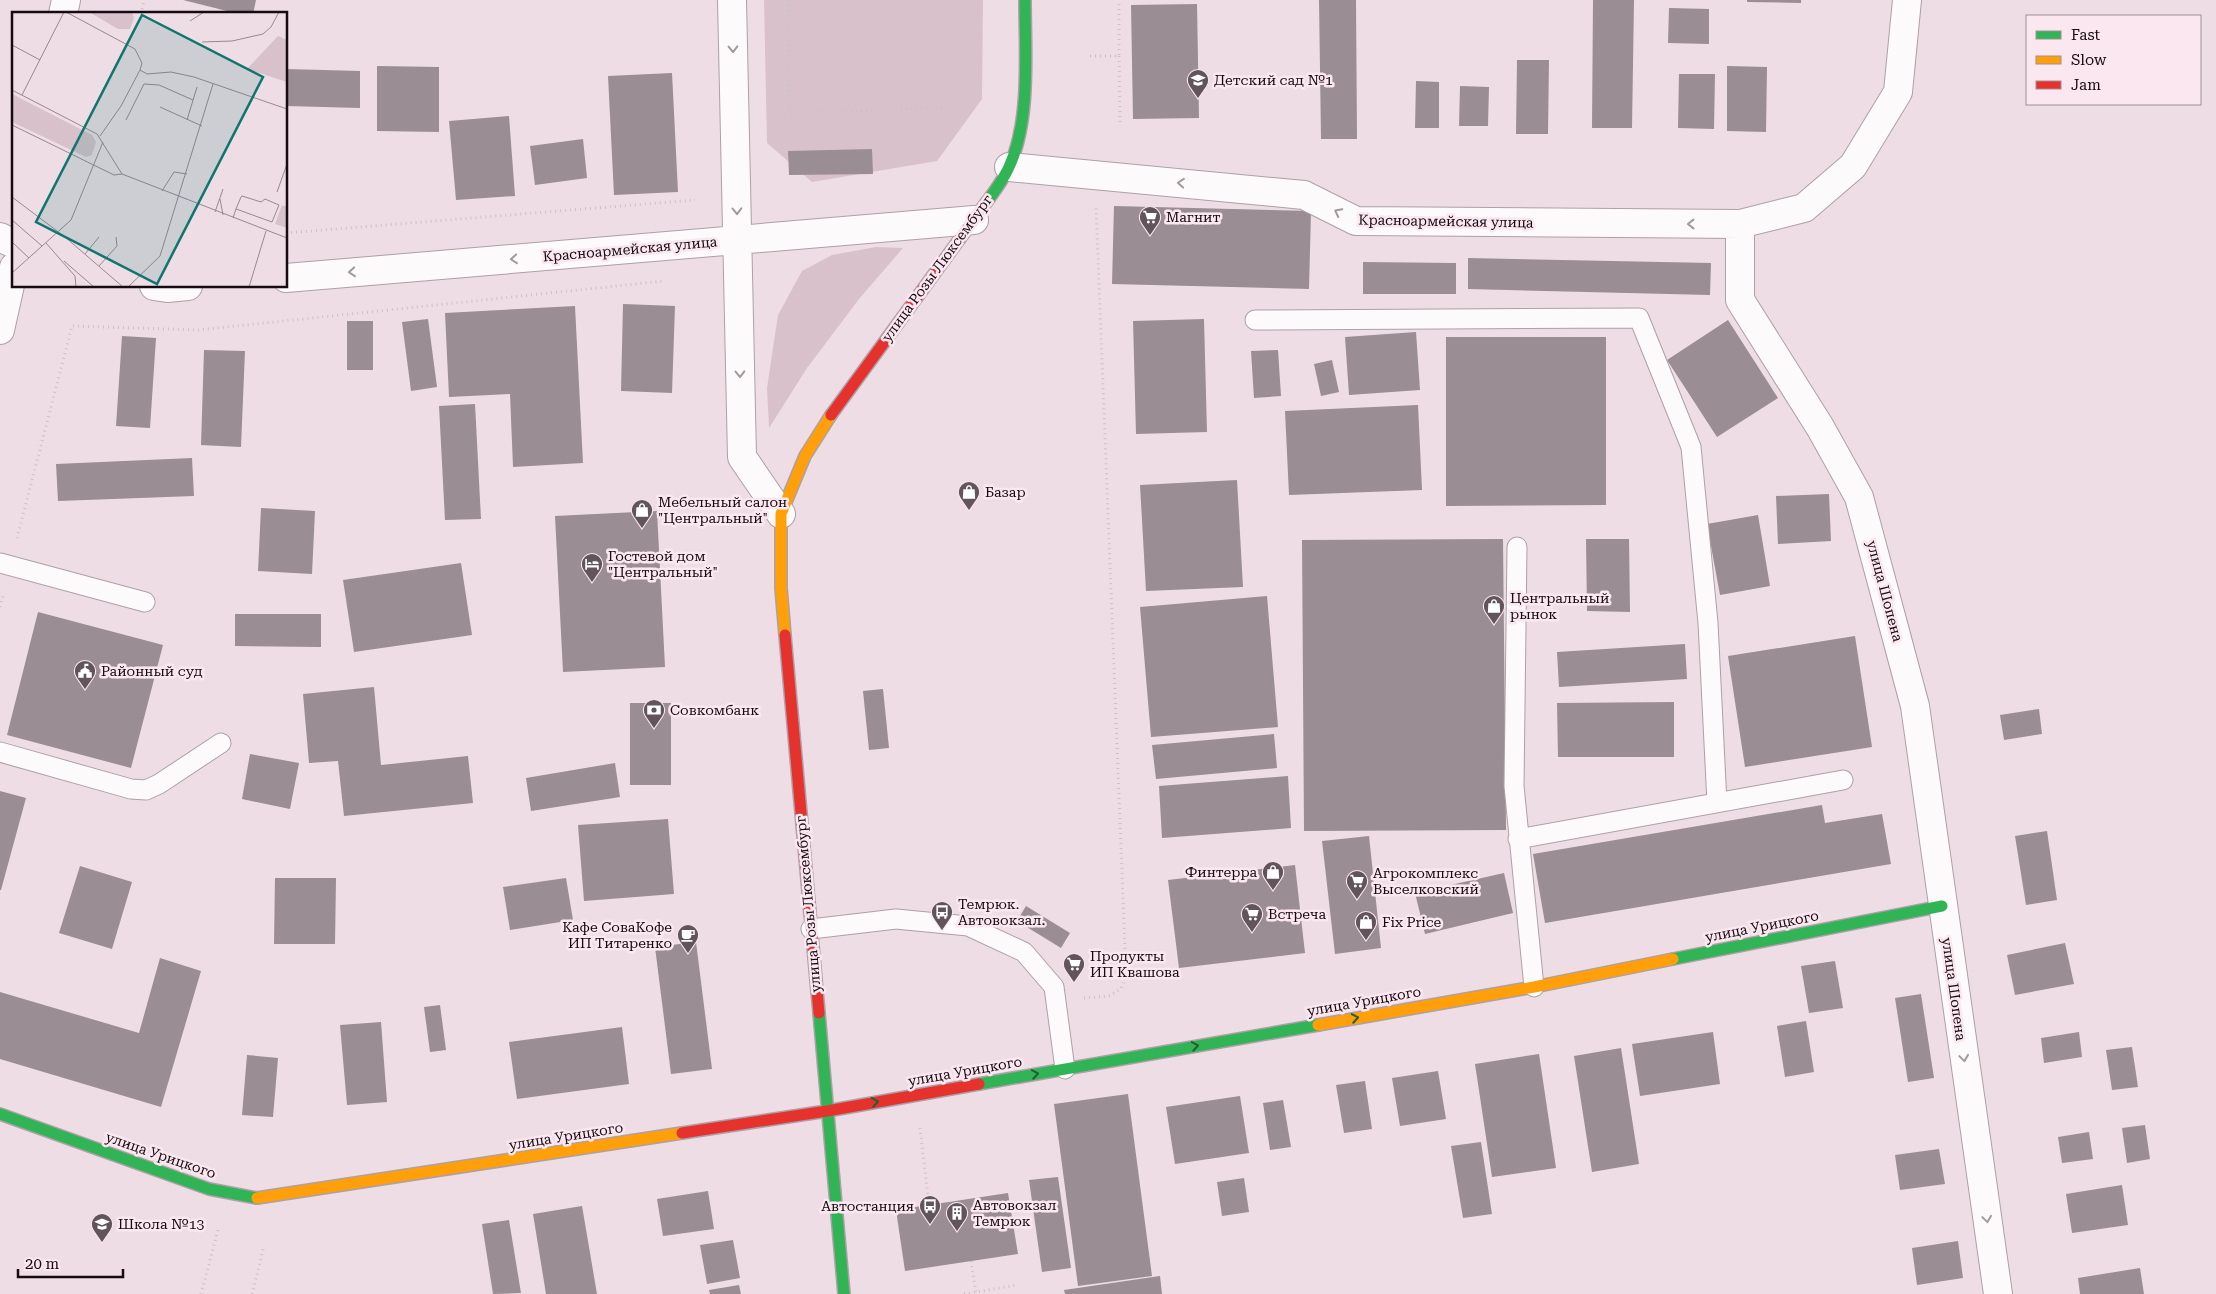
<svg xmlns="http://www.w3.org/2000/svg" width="2216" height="1294" viewBox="0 0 2216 1294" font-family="'Roboto Serif',serif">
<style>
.green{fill:#d9c1cc}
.building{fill:#9a8d93}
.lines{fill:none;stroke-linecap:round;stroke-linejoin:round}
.lane-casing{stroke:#ada0a6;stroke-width:21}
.street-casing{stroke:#ada0a6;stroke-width:30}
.fast-casing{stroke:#ada0a6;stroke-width:14}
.slow-casing{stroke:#ada0a6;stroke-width:14}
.jam-casing{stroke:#ada0a6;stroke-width:14}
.path{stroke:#c9c3c6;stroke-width:3;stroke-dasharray:1 4;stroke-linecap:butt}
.lane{stroke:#fcfafb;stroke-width:19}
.street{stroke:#fcfafb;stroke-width:28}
.fast{stroke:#30b455;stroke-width:11}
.slow{stroke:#ff9f0a;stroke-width:11}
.jam{stroke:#e5322d;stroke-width:11}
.oneway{stroke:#a09a9d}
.oneway2{stroke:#226032}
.labels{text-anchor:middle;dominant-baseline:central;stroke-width:5;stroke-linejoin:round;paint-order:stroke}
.poi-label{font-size:14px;fill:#150b10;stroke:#fbe7ef;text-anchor:start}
.street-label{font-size:14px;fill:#150b10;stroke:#fbe7ef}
.inset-road{fill:none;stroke:#978990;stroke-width:1}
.view{fill:#0f766e;fill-opacity:0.15;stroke:#0f766e;stroke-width:2.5}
.inset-edge{fill:none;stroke:#150b10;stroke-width:2.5}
</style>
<rect width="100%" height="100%" fill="#eedde5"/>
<!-- green -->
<path class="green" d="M764,0H983L982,99L937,161L812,182L767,143Z
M876,247L903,248L859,299L807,368L769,428L767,388L778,315L802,271L832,255Z"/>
<!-- building -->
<path class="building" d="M183,0H256L253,14H239Z
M1319,0H1356L1357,139H1321Z
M1593,0H1634L1632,128H1592Z
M1747,0H1801V3L1747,2Z
M1197,4L1199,118L1133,119L1131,5Z
M1669,8L1709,9V44L1668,43Z
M1517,60H1549L1548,134H1516Z
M377,66L439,67V132L377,131Z
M1727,66L1767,67L1766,132L1727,131Z
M286,69L360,71V108L286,106Z
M672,73L678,192L614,195L608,76Z
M1679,74H1715L1714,129L1678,128Z
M1416,81L1439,82V128H1415Z
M1460,86L1489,87L1488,126H1459Z
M509,116L515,196L456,200L449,121Z
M583,139L587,178L535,185L530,146Z
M872,149L873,174L789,175L788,151Z
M1114,206L1311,211L1309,289L1112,284Z
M1468,258L1711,263L1710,295L1468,289Z
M1363,262L1456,263V294H1363Z
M623,304L675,306L672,393L621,391Z
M575,306L583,463L513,467L510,394L449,397L445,313Z
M428,319L437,387L411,391L402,322Z
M1204,319L1207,432L1136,434L1133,321Z
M1728,320L1778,398L1717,437L1667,360Z
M347,321H373V370H347Z
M1416,332L1420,390L1349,395L1345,337Z
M122,336L156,338L150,428L116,426Z
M1446,337H1606V505L1446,506Z
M204,350L245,351L241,447L201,445Z
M1278,350L1281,396L1254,398L1251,351Z
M1332,360L1339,392L1321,396L1314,364Z
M475,404L481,519L445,520L439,406Z
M1418,405L1422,490L1289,495L1285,411Z
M192,458L194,496L58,501L56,464Z
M1237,480L1243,587L1146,591L1140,485Z
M1829,494L1831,541L1778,544L1776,496Z
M261,508L315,511L312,574L258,571Z
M657,511L665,667L563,672L555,516Z
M1758,515L1770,586L1720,595L1707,524Z
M1503,539L1506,830L1304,831L1302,540Z
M1586,539H1629L1630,612L1587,611Z
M461,563L472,635L354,652L343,580Z
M1267,596L1278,727L1151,737L1140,607Z
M38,612L163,645L131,768L7,735Z
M235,614H321V647L235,646Z
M1855,636L1872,747L1745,767L1728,656Z
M1685,644L1687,679L1559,687L1557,652Z
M374,687L381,765L468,756L473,803L344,816L338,761L309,763L303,694Z
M883,689L889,748L869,750L863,691Z
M1674,702V757H1558L1557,703Z
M630,703H671V785H630Z
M2039,709L2042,734L2004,740L2000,715Z
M1274,734L1277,768L1156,779L1152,745Z
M250,754L299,763L290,809L242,799Z
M615,763L620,797L531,811L526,778Z
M1288,776L1291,828L1162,838L1159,786Z
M0,791L26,798L1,890H0Z
M1822,805L1825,823L1882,814L1891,864L1545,923L1533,854Z
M668,819L674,894L584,901L578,825Z
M2047,831L2057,900L2026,905L2015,836Z
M1369,836L1381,948L1335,954L1322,841Z
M1295,865L1305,953L1179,968L1168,880Z
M80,866L132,882L112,949L59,933Z
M1504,873L1513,913L1425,934L1415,893Z
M275,878H336L335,944H274Z
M566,878L573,920L510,930L503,887Z
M1026,906L1070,933L1061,948L1017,921Z
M696,942L712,1069L671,1074L655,947Z
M2065,943L2074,984L2015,995L2007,955Z
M160,958L201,971L161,1107L0,1059V992L139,1033Z
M1835,961L1843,1008L1809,1013L1801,966Z
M1921,994L1934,1078L1908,1082L1895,998Z
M440,1005L446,1050L430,1052L424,1007Z
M1806,1021L1814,1072L1785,1077L1777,1026Z
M381,1022L387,1102L347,1105L340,1025Z
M622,1027L629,1084L517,1099L509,1042Z
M1713,1032L1720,1084L1640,1096L1632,1044Z
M2079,1032L2082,1057L2044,1063L2041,1038Z
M2132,1047L2138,1087L2112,1090L2106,1050Z
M1621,1048L1639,1164L1592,1172L1574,1056Z
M1539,1054L1556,1168L1492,1177L1475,1064Z
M247,1055L278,1058L273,1117L242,1115Z
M1438,1071L1446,1119L1400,1126L1392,1078Z
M1365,1081L1372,1129L1344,1133L1336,1085Z
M1128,1094L1152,1276L1078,1286L1054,1104Z
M1240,1096L1249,1153L1175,1164L1166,1107Z
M1283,1100L1291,1147L1270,1150L1263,1103Z
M2145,1125L2150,1159L2127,1163L2122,1128Z
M2089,1132L2093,1159L2062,1163L2058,1137Z
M1481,1142L1492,1214L1463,1218L1451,1146Z
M1939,1149L1945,1184L1900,1190L1895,1155Z
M1058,1177L1071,1268L1042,1272L1029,1180Z
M1244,1178L1249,1212L1222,1216L1217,1182Z
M2122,1185L2128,1225L2072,1233L2066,1194Z
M708,1191L714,1229L663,1236L657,1199Z
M1008,1193L1018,1254L905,1271L896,1210Z
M582,1206L597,1294H546L533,1214Z
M509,1220L521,1293L493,1294L482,1224Z
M733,1240L740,1278L707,1284L700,1245Z
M1958,1241L1963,1278L1917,1285L1912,1248Z
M2140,1268L2144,1294H2080L2078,1278Z
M1160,1276L1162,1294H1065L1064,1290Z
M739,1285L741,1294H710L709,1290Z"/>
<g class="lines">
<!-- lane casing -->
<g class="lane-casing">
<path id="lane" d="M1255,320L1639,318L1691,447L1708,623L1717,803
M1517,547L1514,786L1534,987
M0,563L145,602
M0,752L131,789L146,790L159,784L221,743
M1518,839L1843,780
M811,929L896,919L968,926L1024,952L1054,987L1065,1069"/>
</g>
<!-- street casing -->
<g class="street-casing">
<path id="street" d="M732,0L742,457L781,514
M1907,0L1898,92L1853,166L1804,208L1740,224V300L1820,427L1859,497L1915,706L1998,1294
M63,14L66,0
M1009,167L1304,195L1356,221L1740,224
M0,237L14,244
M286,278L974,220
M154,286L167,288L188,286
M0,330L14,267"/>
</g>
<!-- fast casing -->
<g class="fast-casing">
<path id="fast" d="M975,218C986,202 1001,185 1009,167C1031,120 1025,51 1025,0
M1673,959L1942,906
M819,1013L844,1294
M979,1084L1318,1025
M0,1114L209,1189L257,1198"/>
</g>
<!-- slow casing -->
<g class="slow-casing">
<path id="slow" d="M785,635L781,588V514L805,456L831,415
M1318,1025L1534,987L1673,959
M257,1198L682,1133"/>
</g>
<!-- jam casing -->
<g class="jam-casing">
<path id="jam" d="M831,415L975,218
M785,635L819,1013
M682,1133L827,1111L979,1084"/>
</g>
<!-- path -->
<path class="path" d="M789,0V113L958,107
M141,14L144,0
M1090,56H1119V0
M1119,56L1120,126
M286,233L695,200
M17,538L72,326L198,330L664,281
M0,607L4,593
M1084,998L1109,996L1121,989L1126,975L1096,206
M920,1128L929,1205
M971,1261L976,1292
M201,1294L218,1230
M252,1294L264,1246
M964,1294L1017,1285"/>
<!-- lane -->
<use href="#lane" class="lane"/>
<!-- street -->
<use href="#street" class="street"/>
<!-- fast -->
<use href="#fast" class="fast"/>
<!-- slow -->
<use href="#slow" class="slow"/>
<!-- jam -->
<use href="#jam" class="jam"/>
</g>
<!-- one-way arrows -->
<defs><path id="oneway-chevron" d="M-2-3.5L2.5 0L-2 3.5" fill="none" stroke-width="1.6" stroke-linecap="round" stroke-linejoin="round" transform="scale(1.25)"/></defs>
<g class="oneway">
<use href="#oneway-chevron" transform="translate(733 49) rotate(89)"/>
<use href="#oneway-chevron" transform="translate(1181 183) rotate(-175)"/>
<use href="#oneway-chevron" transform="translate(737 211) rotate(89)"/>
<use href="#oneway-chevron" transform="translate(1338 212) rotate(-153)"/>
<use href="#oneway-chevron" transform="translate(1691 224) rotate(-180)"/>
<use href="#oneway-chevron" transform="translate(514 259) rotate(175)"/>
<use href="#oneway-chevron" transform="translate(352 272) rotate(175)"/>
<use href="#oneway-chevron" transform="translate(740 374) rotate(89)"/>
<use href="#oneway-chevron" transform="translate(1964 1058) rotate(82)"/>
<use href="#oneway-chevron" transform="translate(1987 1219) rotate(82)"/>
</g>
<g class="oneway2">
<use href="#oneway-chevron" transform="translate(1355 1018) rotate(-10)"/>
<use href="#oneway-chevron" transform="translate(1195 1046) rotate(-10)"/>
<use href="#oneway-chevron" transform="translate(1035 1074) rotate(-10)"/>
<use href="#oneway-chevron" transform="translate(875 1102) rotate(-10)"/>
</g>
<!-- icons -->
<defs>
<g id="school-pin" transform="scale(1.125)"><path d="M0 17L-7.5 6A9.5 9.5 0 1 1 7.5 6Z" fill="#61545b" stroke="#fbe7ef"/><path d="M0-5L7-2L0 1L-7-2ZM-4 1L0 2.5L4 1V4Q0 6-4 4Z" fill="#fff"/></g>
<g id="supermarket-pin" transform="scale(1.125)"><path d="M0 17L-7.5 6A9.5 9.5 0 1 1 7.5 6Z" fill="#61545b" stroke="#fbe7ef"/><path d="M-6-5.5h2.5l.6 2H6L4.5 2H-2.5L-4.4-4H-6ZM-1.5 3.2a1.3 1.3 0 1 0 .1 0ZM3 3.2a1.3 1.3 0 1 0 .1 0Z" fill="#fff"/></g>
<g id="shop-pin" transform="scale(1.125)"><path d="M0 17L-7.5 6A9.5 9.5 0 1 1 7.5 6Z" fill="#61545b" stroke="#fbe7ef"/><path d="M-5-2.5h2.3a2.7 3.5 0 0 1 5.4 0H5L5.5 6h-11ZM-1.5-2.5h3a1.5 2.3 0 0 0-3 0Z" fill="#fff"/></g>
<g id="hotel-pin" transform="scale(1.125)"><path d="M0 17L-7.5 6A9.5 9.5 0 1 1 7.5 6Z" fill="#61545b" stroke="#fbe7ef"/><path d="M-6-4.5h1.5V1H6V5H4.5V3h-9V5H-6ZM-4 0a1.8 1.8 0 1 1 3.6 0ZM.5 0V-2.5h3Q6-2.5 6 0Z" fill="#fff"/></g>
<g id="civic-pin" transform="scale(1.125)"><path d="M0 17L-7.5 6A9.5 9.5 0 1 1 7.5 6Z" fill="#61545b" stroke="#fbe7ef"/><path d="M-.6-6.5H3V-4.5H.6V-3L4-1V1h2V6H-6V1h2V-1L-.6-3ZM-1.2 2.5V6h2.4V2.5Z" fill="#fff"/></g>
<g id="bank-pin" transform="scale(1.125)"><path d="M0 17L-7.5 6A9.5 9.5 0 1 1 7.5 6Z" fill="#61545b" stroke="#fbe7ef"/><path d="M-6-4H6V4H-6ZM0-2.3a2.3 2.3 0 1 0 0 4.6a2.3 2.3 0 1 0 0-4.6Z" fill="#fff"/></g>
<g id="bus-pin" transform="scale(1.125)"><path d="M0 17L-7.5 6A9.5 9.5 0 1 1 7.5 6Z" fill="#61545b" stroke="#fbe7ef"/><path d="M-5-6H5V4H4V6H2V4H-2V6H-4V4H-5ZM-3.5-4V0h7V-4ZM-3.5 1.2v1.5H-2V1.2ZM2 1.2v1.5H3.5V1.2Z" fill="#fff"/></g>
<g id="cafe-pin" transform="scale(1.125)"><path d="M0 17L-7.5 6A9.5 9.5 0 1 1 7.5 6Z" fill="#61545b" stroke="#fbe7ef"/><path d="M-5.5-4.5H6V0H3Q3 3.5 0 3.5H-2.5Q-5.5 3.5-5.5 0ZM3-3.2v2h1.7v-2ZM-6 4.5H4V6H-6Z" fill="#fff"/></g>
<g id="building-pin" transform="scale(1.125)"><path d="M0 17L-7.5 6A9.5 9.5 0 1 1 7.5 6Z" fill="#61545b" stroke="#fbe7ef"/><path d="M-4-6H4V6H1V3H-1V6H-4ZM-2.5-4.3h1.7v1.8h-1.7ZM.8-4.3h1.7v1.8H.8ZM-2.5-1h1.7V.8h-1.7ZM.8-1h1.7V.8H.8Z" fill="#fff"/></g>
</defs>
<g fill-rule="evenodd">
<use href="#school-pin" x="1198" y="80"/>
<use href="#supermarket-pin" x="1150" y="217"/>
<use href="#shop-pin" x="969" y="492"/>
<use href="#shop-pin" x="642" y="510"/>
<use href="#hotel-pin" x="592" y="564"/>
<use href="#shop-pin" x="1494" y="606"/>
<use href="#civic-pin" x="85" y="671"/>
<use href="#bank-pin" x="654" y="710"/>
<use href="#shop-pin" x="1273" y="872"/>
<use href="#supermarket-pin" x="1357" y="881"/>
<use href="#bus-pin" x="942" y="912"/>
<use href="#supermarket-pin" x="1252" y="914"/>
<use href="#shop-pin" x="1366" y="922"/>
<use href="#cafe-pin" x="688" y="935"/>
<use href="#supermarket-pin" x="1074" y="964"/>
<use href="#bus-pin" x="930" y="1206"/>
<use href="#building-pin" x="957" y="1213"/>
<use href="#school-pin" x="102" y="1224"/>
</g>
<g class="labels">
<!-- poi labels -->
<g class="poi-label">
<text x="1214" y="80">Детский сад №1</text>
<text x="1166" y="217">Магнит</text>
<text x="985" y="492">Базар</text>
<text x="658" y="502">Мебельный салон<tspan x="658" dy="16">"Центральный"</tspan></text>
<text x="608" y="556">Гостевой дом<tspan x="608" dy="16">"Центральный"</tspan></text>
<text x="1510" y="598">Центральный<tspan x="1510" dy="16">рынок</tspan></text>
<text x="101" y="671">Районный суд</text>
<text x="670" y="710">Совкомбанк</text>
<text x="1257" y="872" text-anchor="end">Финтерра</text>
<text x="1373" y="873">Агрокомплекс<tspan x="1373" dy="16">Выселковский</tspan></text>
<text x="958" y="904">Темрюк.<tspan x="958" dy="16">Автовокзал.</tspan></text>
<text x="1268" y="914">Встреча</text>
<text x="1382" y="922">Fix Price</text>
<text x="672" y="927" text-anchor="end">Кафе СоваКофе<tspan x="672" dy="16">ИП Титаренко</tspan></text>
<text x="1090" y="956">Продукты<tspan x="1090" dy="16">ИП Квашова</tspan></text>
<text x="973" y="1205">Автовокзал<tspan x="973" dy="16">Темрюк</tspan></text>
<text x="914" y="1206" text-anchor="end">Автостанция</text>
<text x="118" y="1224">Школа №13</text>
</g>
<!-- street labels -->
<g class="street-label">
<text transform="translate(1446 221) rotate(1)">Красноармейская улица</text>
<text transform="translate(630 249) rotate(-5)">Красноармейская улица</text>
<text transform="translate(937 268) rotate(-54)">улица Розы Люксембург</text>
<text transform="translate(1885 591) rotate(75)">улица Шопена</text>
<text transform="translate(808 904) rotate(-95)">улица Розы Люксембург</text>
<text transform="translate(1762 926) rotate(-11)">улица Урицкого</text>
<text transform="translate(1954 989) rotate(82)">улица Шопена</text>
<text transform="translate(1364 1001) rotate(-10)">улица Урицкого</text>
<text transform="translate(965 1071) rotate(-10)">улица Урицкого</text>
<text transform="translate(566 1136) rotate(-9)">улица Урицкого</text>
<text transform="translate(161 1155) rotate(19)">улица Урицкого</text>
</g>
</g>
<!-- overview -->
<g transform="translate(12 12)">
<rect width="275" height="275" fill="#eedde5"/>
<path d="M77,0H120L122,6L118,17H106ZM266,24L275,28V70L235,57ZM0,82L80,123L84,130L80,143L74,145L0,110ZM270,193L275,195V216L263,212Z" fill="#d9c1cc"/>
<path class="inset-road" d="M54,0L123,37L130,51L128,58L135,62L159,60L182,65L275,97M178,9L192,0M190,30L220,29L251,22L259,15L267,0M0,33L28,48M0,78L85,122L110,162L275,226M10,83L52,0M148,95L190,114M114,108L132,72L147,73L181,88M175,108L185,75M0,113L102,163L110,162M88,124L109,94L128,58M150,179L162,160L175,162M265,180L275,152M0,185L53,225L111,275M208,187L211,203M203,200L211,177M221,206L224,197L229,185L230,184L249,190L253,187L267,193L260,210L224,197M0,208L30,234M0,230L17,246M34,231L63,264L64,275M73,242L87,225M52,249L82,275M87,254L105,234L104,225M0,261L59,208L91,130M116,275L148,244L201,72M237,275L254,219"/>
<path class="view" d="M130,3L251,65L145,272L24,210Z"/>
<rect width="275" height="275" class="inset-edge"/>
</g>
<!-- legend -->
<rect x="2026" y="15" width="175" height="90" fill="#fbe7ef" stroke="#9f8f96"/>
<rect x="2036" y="31" width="25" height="8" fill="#30b455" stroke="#9f8f96"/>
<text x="2071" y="40" font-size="15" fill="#150b10">Fast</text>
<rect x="2036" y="56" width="25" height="8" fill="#ff9f0a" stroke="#9f8f96"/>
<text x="2071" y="65" font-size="15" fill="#150b10">Slow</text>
<rect x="2036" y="81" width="25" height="8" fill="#e5322d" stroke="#9f8f96"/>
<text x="2071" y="90" font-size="15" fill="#150b10">Jam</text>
<!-- scale -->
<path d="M18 1269v8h105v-8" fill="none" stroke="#150b10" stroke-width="2.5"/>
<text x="25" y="1269" font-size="15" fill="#150b10" stroke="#fbe7ef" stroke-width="4" paint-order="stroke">20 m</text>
</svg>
